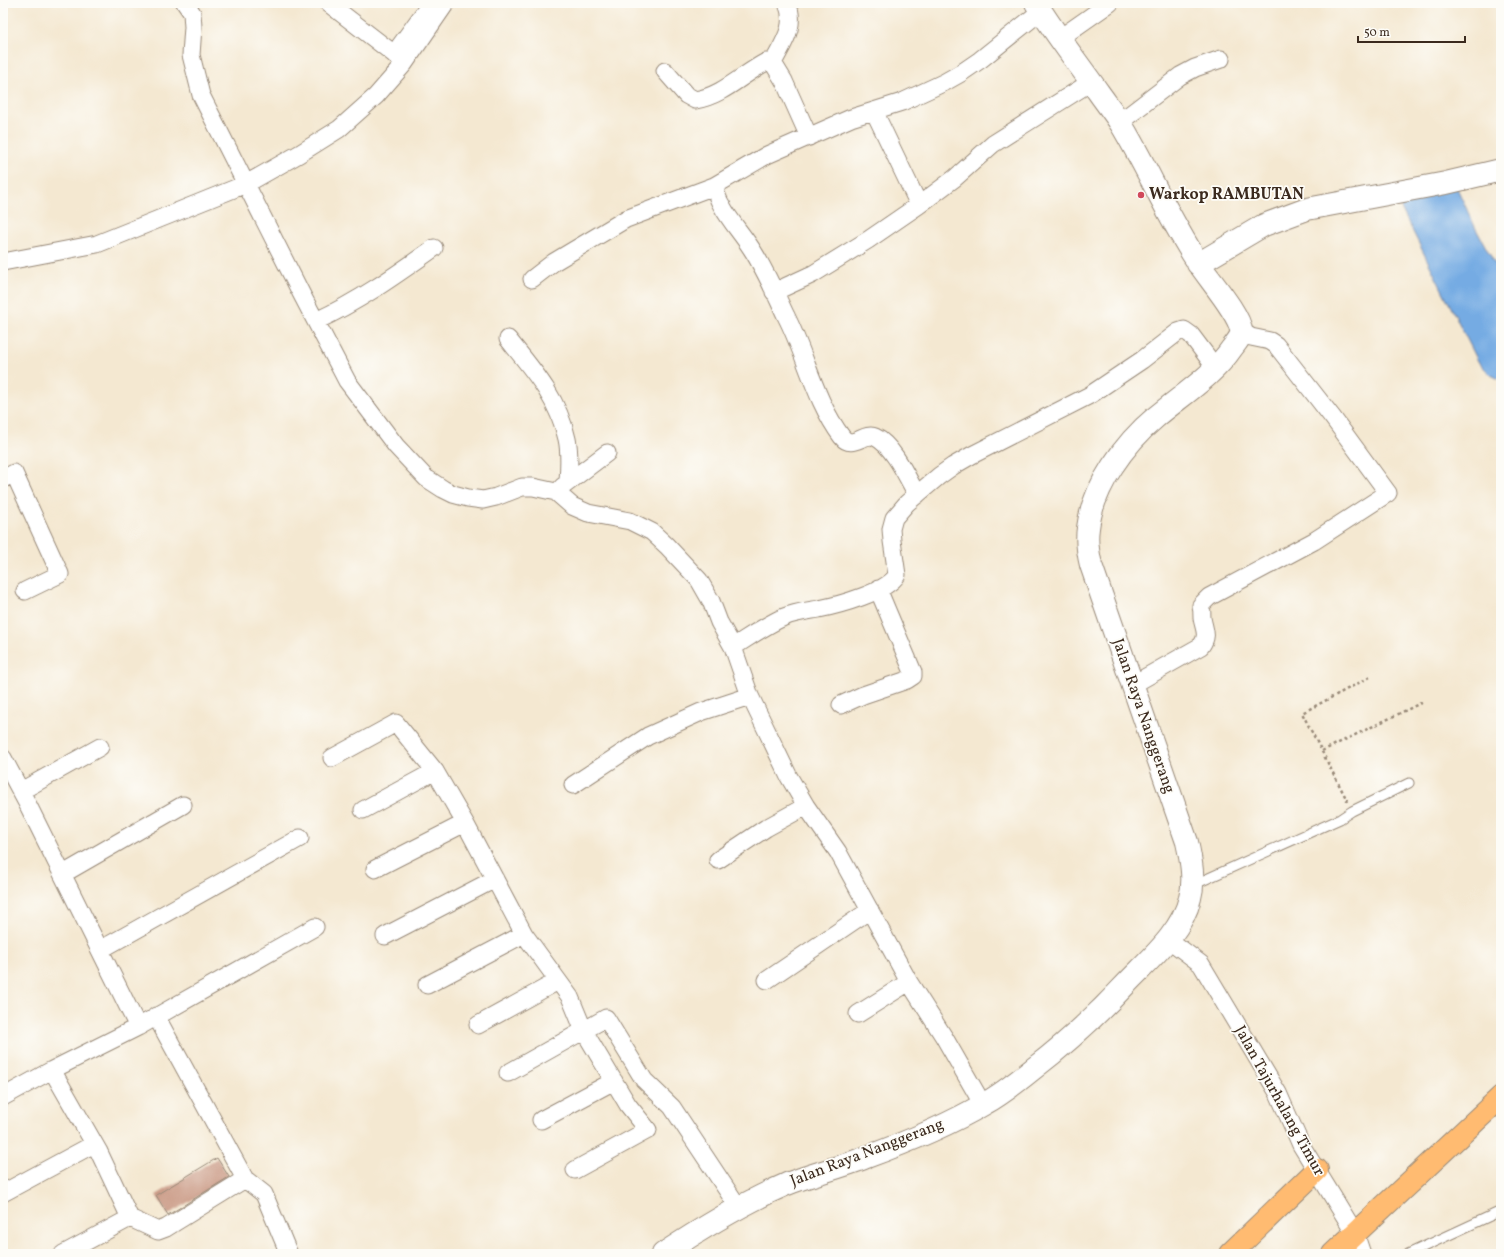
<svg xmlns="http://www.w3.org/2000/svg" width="1504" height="1257" viewBox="0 0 1504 1257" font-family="Vollkorn,serif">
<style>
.water{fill:#75abe3;stroke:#586a80}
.building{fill:#cb9b87}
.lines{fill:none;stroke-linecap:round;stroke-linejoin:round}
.service-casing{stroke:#988978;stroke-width:11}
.minor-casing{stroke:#988978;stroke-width:19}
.tertiary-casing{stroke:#988978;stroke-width:24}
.trunk-casing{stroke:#988978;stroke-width:24}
.path{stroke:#988978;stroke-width:2.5;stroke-dasharray:3 3;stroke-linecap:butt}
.service{stroke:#fff;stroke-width:9}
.minor{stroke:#fff;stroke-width:17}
.tertiary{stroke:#fff;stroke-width:22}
.trunk{stroke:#ffbb71;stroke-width:22}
.poi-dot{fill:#d1495b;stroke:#fdfcf7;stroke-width:1.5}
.labels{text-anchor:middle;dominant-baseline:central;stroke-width:3.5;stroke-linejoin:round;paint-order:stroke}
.poi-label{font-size:16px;font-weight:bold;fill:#3b2a1e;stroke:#fdfcf7;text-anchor:start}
.street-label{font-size:16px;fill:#3b2a1e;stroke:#fdfcf7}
</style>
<rect width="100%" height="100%" fill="#fdfcf7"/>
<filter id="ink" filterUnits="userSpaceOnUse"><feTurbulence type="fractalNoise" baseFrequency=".025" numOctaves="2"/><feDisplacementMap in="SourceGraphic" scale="8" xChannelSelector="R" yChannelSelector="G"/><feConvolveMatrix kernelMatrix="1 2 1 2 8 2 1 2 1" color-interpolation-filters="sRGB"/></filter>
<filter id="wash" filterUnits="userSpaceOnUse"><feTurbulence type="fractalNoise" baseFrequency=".012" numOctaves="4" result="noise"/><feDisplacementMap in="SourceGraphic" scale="16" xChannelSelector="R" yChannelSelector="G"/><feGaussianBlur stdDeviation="0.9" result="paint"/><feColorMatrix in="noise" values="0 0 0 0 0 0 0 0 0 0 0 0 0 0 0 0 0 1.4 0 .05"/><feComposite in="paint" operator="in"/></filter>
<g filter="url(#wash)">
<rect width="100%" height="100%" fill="#f4e8d1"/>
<!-- water -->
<path class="water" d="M1456,186L1476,229L1501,275V380L1491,375L1479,363L1396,198Z"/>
<g id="blocks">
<!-- building -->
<path class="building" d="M217,1158L229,1177L168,1215L156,1195Z"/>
</g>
</g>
<g filter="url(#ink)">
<use href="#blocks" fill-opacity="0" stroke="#988978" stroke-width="1"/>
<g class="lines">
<!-- service casing -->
<g class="service-casing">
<path id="service" d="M1193,885L1340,819L1352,811L1409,783
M1408,1254L1501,1211"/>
</g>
<!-- minor casing -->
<g class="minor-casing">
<path id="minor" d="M185,3L192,13L193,27L191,55L201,95L302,295L347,381L396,446L426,478L443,489L453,494L468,498L483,500L496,497L522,487H533L556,492L572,506L588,513L630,521L652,532L667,546L699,580L711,601L719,622L733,647L750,696L789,777L806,806L838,852L909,982L944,1037L983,1105
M328,3L394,54L404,64
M1060,38L1110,3
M394,54L431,3
M773,63C783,43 797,26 787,3
M665,71L686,95L695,100C722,96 743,74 766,62L773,63L784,81L809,137
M1120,122L1180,76L1195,68L1221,59
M714,186C716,193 718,200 722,206C730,221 742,234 751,248C765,269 775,293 786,316C806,355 815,401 842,437C852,450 864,432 875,437C893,445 908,479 917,495
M919,205L955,178L993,144L1091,82
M3,262L97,244L246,184L299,154L339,129L376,96L404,64L446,3
M532,279L554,262L626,219L714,186L767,155L851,118L902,102L945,82L961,73L980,60L1041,11
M774,292L813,274L868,240L919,205L874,111
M316,321C358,302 396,275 434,248
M508,339C533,370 558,398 567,439C570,452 569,468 568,482
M3,479L14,473L60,574L25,591
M562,487L607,453
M733,647C749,637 766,625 784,617C795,612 807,611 819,609C839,605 887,592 897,575L892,541L891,529L894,518L907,503L939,476L953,466L972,455L1090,395L1142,360L1178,332L1184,330L1191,335L1215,367
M1132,685L1201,646C1209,635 1204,630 1202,618C1202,614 1202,610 1201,605L1209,597L1314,541L1388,493L1333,418L1276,345L1270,341L1251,337L1241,331
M841,705L863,695L907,680L913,676V672L878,589
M3,758L27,803L138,1027
M332,758L396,723L435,771L465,823L524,934L570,997L584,1031L628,1105L648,1130L575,1170
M573,785L648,736L701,712L750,696
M21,791L100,747
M363,810L435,771
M718,860L766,828L806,806
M375,869L465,823
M63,874L183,805
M385,936L495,879
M1168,939L1201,964L1278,1093L1301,1145L1355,1233L1362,1254
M100,950L300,838
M767,980L870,910
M427,985L524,934
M858,1014L909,982
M156,1016L245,1179L264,1194L289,1254
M478,1025L558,981
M52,1070L99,1152L130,1218
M508,1073L606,1018L644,1080L672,1107L739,1208
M3,1097L52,1070L138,1027L315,927
M541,1120L614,1081
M3,1193L94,1144
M63,1254L130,1218L158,1231L166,1228L245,1179"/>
</g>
<!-- tertiary casing -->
<g class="tertiary-casing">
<path id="tertiary" d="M1198,264L1264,225L1307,209L1446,183L1501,170
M663,1254C702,1228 743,1203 787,1184C812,1174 839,1168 864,1158C905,1143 947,1126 984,1104C1002,1094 1017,1082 1033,1069C1067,1043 1098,1014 1127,983C1151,958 1182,932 1190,898C1195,880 1191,860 1187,842L1091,565C1088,553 1086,541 1088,528C1093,486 1125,443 1156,417C1182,395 1213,376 1232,348C1236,343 1242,336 1241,330C1239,313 1207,277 1197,261C1168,217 1148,169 1121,124C1114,113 1106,103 1099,93C1078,63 1055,34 1036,3"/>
</g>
<!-- trunk casing -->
<g class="trunk-casing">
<path id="trunk" d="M1230,1254L1317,1170
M1333,1254L1501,1097"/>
</g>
<!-- path -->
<path class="path" d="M1322,751L1423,702
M1348,802L1302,713L1372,676"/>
<!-- service -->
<use href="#service" class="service"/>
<!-- minor -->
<use href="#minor" class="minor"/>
<!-- tertiary -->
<use href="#tertiary" class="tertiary"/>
<!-- trunk -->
<use href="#trunk" class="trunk"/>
</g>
</g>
<!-- markers -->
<circle class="poi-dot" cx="1141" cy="195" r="4"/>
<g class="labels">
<!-- poi labels -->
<g class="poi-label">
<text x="1149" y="195">Warkop RAMBUTAN</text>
</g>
<!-- street labels -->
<g class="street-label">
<text transform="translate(1143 716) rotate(71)">Jalan Raya Nanggerang</text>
<text transform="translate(1279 1101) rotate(61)">Jalan Tajurhalang Timur</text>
<text transform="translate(867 1153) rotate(-21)">Jalan Raya Nanggerang</text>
</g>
</g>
<!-- margin -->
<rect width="1504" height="1257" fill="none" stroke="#fdfcf7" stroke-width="16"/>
<!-- scale -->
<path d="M1358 36v6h107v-6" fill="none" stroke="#3b2a1e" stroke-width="2"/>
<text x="1364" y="36" font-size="12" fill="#3b2a1e" stroke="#fdfcf7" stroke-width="3" paint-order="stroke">50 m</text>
</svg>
